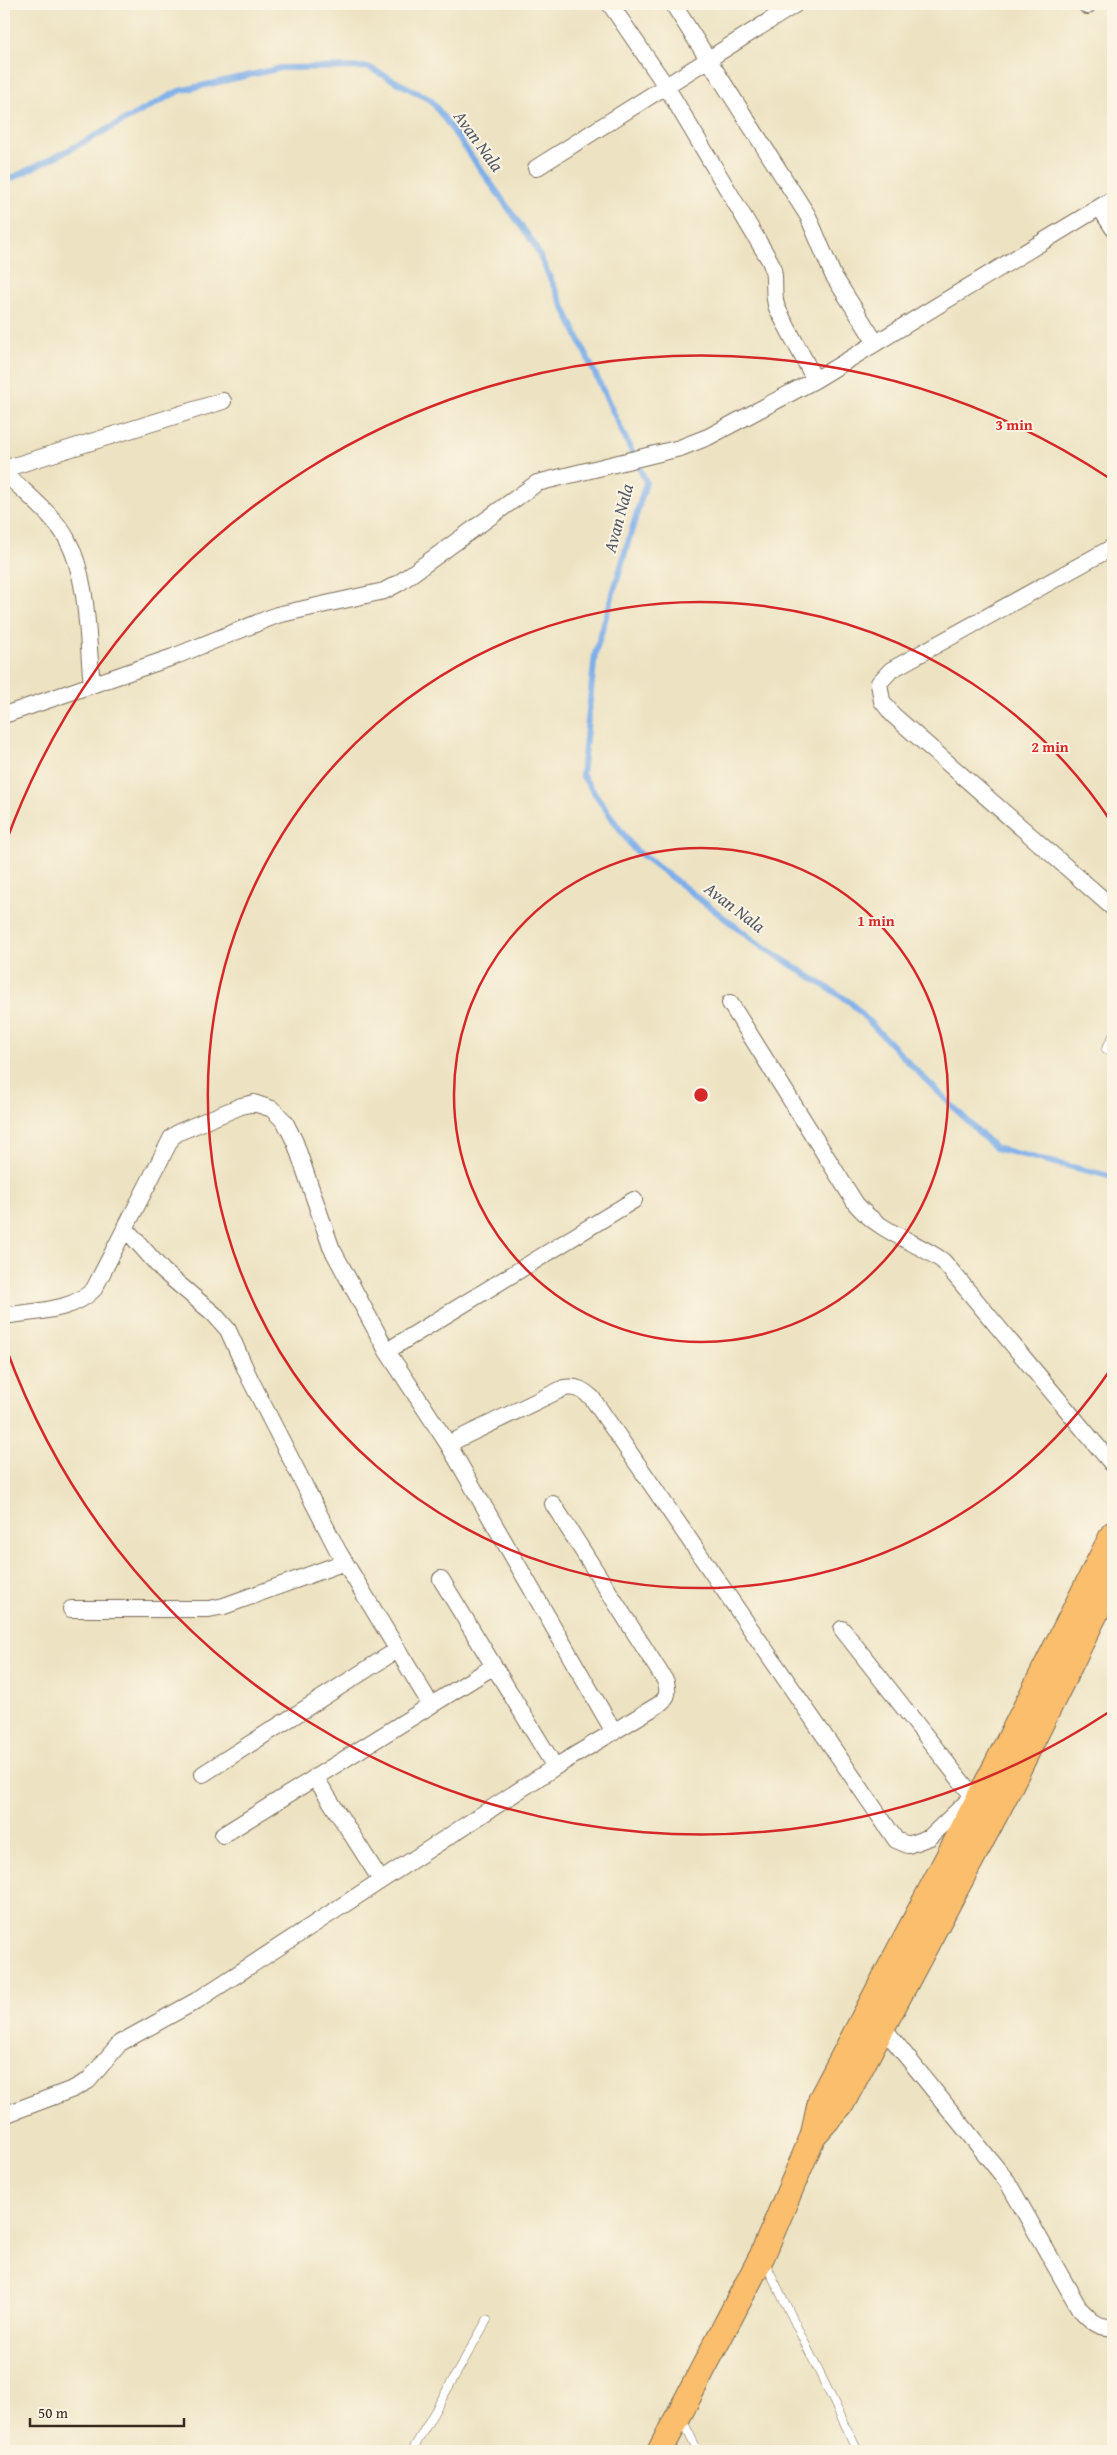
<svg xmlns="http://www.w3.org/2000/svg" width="1117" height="2455" viewBox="0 0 1117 2455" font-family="'Gentium Book Plus',serif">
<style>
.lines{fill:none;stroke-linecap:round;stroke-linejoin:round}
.stream{stroke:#7daee9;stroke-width:6}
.service-casing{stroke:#796b58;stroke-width:9}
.minor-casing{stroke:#796b58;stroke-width:18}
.primary-casing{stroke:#796b58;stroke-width:27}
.service{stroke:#fff;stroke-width:8}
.minor{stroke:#fff;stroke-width:16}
.primary{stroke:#fabe6d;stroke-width:25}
.ring{fill:none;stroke:#d62828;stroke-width:2.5}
.labels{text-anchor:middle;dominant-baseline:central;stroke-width:4;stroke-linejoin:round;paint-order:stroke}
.water-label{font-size:18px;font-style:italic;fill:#525865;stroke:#fcf5e5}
.centre{fill:#d62828;stroke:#fcf5e5;stroke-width:2.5}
.ring-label{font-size:15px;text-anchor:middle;font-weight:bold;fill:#d62828;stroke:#fcf5e5;stroke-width:4;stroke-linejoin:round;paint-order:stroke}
</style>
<rect width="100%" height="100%" fill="#fcf5e5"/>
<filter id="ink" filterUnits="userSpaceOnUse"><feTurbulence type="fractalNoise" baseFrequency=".02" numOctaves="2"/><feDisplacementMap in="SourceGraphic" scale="10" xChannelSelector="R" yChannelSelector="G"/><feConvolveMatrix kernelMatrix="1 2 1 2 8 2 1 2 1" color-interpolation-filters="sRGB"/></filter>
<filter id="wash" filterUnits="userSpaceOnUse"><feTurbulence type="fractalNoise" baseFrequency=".0096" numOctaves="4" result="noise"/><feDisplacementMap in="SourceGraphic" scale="20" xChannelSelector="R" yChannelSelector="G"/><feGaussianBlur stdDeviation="1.12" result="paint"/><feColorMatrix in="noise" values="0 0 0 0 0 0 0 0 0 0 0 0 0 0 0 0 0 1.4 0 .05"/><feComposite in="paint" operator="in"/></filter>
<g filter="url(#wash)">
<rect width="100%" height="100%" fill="#ede3c3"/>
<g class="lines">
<!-- stream -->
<path class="stream" d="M4,182L67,151L179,91L281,68L368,67L431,100L534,244L646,482L595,654L582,775L633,848L757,943L850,1002L913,1067L995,1148L1113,1177"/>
</g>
</g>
<g filter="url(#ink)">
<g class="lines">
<!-- service casing -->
<g class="service-casing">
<path id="service" d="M1106,1049L1113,1036
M765,2262L858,2451
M682,2419L698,2451
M412,2451L487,2320"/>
</g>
<!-- minor casing -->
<g class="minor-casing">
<path id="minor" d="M610,4L666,86L770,261C778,277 771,292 777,308L815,380
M673,4L808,216L833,275L876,343
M1086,4L1087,6
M536,168L796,4
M1100,208L1113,228
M4,469L223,401
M4,472C23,491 54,515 67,539C89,579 87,640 92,685
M1113,547L891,670L879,683L882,701L893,715L1113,908
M4,715L173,657L277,615L384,591L399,583L537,483L680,448L708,437L815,380L1113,199
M730,1003L856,1204C881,1233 913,1240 943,1261L1113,1465
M125,1228L163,1271L214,1314L228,1330L250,1379L338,1551L431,1705
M4,1316C33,1311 73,1312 94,1289L172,1137L179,1132L241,1106L254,1103L272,1109L285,1122L295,1142L331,1247L387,1351L448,1444L614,1732
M387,1351L634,1200
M448,1444L564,1388C577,1386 583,1390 592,1398L896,1840L908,1845L930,1837L972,1797
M441,1579L555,1767
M71,1609H209L224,1606L345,1562
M842,1629L979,1804
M203,1774L397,1650
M315,1777L380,1879
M223,1835L494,1666
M878,2021L1007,2181L1079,2308C1089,2319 1098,2329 1113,2327
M4,2115L73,2089L88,2081L120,2043L196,2001L555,1767L658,1705C667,1698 669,1695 666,1682L553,1504"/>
</g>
<!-- primary casing -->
<g class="primary-casing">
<path id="primary" d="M813,2136L842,2103L1003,1800L1113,1578
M660,2451L762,2256L813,2136L821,2099L996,1766L1113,1534"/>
</g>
<!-- service -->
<use href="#service" class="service"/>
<!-- minor -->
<use href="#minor" class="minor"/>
<!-- primary -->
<use href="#primary" class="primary"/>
</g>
</g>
<!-- distance rings -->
<g class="ring">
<circle cx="701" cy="1095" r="247"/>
<path d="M1112 1367A493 493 0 1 1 1112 823"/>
<path d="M1109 1712A740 740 0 0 1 6 1348M6 842A740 740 0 0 1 1109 478"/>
</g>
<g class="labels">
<!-- water labels -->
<g class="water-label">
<text transform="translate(479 141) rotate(54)">Avan Nala</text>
<text transform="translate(618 518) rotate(-75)">Avan Nala</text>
<text transform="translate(735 907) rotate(37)">Avan Nala</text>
</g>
</g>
<circle cx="701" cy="1095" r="8" class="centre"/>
<g class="ring-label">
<text x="1014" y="430">3 min</text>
<text x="1050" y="752">2 min</text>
<text x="876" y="926">1 min</text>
</g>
<!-- margin -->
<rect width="1117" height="2455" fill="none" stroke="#fcf5e5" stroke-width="20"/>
<!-- scale -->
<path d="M30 2418v8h154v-8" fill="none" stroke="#3b2a1e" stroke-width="2.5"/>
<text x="38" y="2418" font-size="15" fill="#3b2a1e" stroke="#fcf5e5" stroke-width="4" paint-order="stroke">50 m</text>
</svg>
